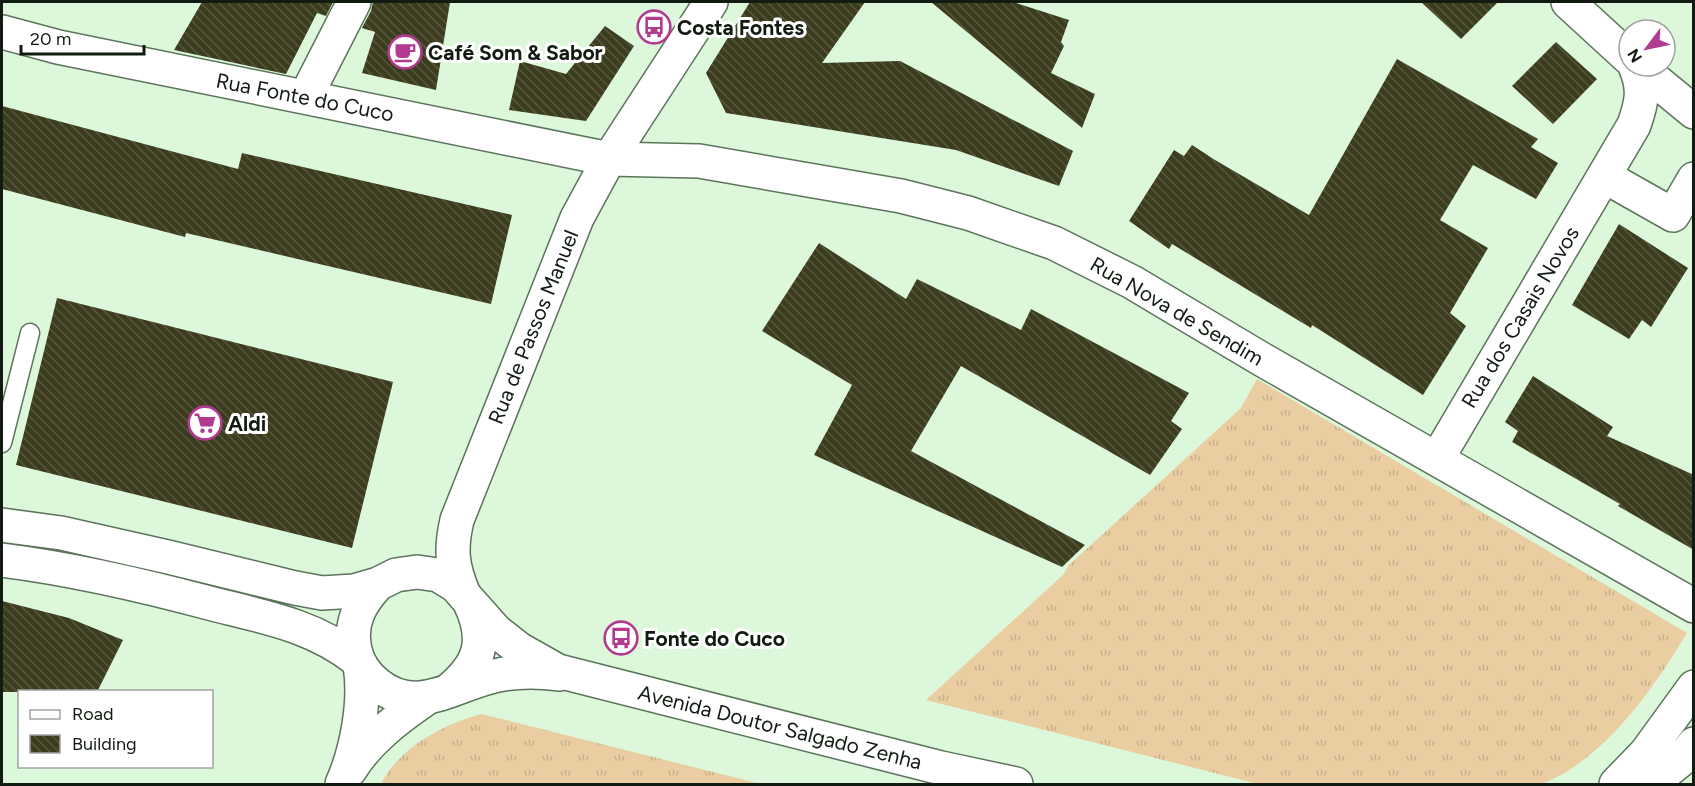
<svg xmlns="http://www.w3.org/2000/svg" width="1695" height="786" viewBox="0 0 1695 786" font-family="Figtree,sans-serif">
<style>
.grass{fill:url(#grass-tufts)}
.building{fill:url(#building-back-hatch)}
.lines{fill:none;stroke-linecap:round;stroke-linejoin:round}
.service-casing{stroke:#5d745c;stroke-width:21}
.minor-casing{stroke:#5d745c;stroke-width:36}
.tertiary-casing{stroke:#5d745c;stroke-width:36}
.secondary-casing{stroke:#5d745c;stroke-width:36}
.service{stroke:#fff;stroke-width:18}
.minor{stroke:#fff;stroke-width:33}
.tertiary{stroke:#fff;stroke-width:33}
.secondary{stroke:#fff;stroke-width:33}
.labels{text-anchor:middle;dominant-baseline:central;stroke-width:6;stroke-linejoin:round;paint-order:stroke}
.poi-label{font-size:21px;font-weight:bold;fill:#111b11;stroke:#fff;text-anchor:start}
.street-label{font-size:21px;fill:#111b11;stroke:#fff}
</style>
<defs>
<pattern id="grass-tufts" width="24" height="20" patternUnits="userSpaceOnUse" patternTransform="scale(1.5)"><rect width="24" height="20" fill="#eacea2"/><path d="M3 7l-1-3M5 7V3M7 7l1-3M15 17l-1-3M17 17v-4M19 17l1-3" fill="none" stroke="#c8b08a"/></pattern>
<pattern id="building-back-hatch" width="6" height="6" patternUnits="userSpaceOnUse" patternTransform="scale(1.5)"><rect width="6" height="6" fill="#3c3d1f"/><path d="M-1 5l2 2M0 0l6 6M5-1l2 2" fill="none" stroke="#55563e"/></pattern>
</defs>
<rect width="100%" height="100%" fill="#dcf7da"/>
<!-- grass -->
<path class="grass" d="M1257,379L1687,633C1656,684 1621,735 1571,769C1562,775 1551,780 1542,784H1258L926,700L1063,575L1069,565L1241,408Z
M481,714L498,718L761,784H381C400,747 442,725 481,714Z"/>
<!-- building -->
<path class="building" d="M202,2H333L326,16L317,13L286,74L174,50Z
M373,2H450L436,90L362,73L375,32L362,28L371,11Z
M750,2H865L822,63L900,61L1073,151L1059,186L956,150L726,113L706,73Z
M931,2H1013L1069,20L1061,42L1064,46L1051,73L1095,94L1082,128Z
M1421,2H1498L1461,39Z
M605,26L634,46L586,121L509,110L520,61L566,74Z
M1556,42L1597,79L1553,124L1512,86Z
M1397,59L1538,139L1531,147L1558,163L1536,199L1473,165L1440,220L1488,248L1450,313L1466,326L1423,395L1312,325L1311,328L1172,244L1169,249L1129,221L1174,150L1184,156L1192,145L1215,160L1309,215Z
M2,106L238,169L242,153L512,215L491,304L186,233L185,237L2,189Z
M1619,224L1688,268L1651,327L1642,320L1629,339L1572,305Z
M819,243L906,299L917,279L1021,330L1031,309L1189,393L1171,421L1182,429L1150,475L961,366L911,451L1085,545L1062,567L814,455L852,385L762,331Z
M57,298L393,382L352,548L16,465Z
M1533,376L1613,427L1607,436L1694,475V550L1618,506L1620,504L1512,442L1518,431L1505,422Z
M2,601L69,618L123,640L97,692H2Z"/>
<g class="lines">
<!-- service casing -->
<g class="service-casing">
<path id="service" d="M2,443L30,333"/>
</g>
<!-- minor casing -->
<g class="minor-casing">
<path id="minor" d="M1568,2L1629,58
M2,32L58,47L609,159L699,161L901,196L968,213L1054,243L1132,282L1263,360L1694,606
M1638,66L1694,112
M306,96L354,2
M1604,176L1673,215L1694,179
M1437,459L1634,125C1642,102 1645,89 1635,66"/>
</g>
<!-- tertiary casing -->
<g class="tertiary-casing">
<path id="tertiary" d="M464,595C452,566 450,550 457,520L577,218L609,159L711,2"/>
</g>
<!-- secondary casing -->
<g class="secondary-casing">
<path id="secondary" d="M2,525L61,533L168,557L295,588L322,593L354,591L378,584L396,575L417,572L438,575L456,586L496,631L519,649L558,671L941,768L1016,784
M2,560C73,569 143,585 213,604C265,617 315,626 357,660
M378,584C360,603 349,623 355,650C358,664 366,675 377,684C416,716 454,685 494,676C515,671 538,671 559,674
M448,691C480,665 488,641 470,603
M350,770C368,740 398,718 427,698
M342,784C357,750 366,702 360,665
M1616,784L1646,753L1694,687
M1651,784L1682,759L1694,744"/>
</g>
<!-- service -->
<use href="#service" class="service"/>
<!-- minor -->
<use href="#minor" class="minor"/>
<!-- tertiary -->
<use href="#tertiary" class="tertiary"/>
<!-- secondary -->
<use href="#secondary" class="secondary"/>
</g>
<!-- icons -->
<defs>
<g id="bus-ring" transform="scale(1.725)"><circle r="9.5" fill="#fff" stroke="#b23a8f" stroke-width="1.5"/><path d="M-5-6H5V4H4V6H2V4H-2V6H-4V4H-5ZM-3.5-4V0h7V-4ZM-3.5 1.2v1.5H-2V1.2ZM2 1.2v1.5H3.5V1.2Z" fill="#b23a8f"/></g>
<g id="cafe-ring" transform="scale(1.725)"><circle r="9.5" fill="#fff" stroke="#b23a8f" stroke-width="1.5"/><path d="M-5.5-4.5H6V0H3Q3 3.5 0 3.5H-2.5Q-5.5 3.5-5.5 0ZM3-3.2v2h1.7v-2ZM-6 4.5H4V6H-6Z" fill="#b23a8f"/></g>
<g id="supermarket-ring" transform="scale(1.725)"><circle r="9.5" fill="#fff" stroke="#b23a8f" stroke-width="1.5"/><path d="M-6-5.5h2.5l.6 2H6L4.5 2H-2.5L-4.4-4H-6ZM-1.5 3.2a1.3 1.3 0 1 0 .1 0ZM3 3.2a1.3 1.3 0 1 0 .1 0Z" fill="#b23a8f"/></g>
</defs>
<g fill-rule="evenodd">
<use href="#bus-ring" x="654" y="27"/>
<use href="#cafe-ring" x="405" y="52"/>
<use href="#supermarket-ring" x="205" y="423"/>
<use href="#bus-ring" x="621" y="638"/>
</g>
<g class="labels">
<!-- poi labels -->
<g class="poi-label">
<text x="677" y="27">Costa Fontes</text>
<text x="428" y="52">Café Som &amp; Sabor</text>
<text x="228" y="423">Aldi</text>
<text x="644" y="638">Fonte do Cuco</text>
</g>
<!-- street labels -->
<g class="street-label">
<text transform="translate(305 97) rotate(11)">Rua Fonte do Cuco</text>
<text transform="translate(1177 311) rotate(30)">Rua Nova de Sendim</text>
<text transform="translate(1520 317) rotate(-59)">Rua dos Casais Novos</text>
<text transform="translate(533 327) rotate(-68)">Rua de Passos Manuel</text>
<text transform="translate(780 727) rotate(14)">Avenida Doutor Salgado Zenha</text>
</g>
</g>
<!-- border -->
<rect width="1695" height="786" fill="none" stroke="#111b11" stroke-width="6"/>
<!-- legend -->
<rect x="18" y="690" width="195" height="78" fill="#ffffff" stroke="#a0a4a0" stroke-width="1.5"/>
<rect x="30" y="710" width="30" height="9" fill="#ffffff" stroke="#a0a4a0" stroke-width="1.5"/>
<text x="72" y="720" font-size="18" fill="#111b11">Road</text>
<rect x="30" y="735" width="30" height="18" fill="url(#building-back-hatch)" stroke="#a0a4a0" stroke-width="1.5"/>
<text x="72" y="750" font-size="18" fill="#111b11">Building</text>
<!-- north arrow -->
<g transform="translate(1647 48) rotate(238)"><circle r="28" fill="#ffffff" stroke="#a0a4a0" stroke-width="1.5"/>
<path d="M0-4.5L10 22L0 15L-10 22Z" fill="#b23a8f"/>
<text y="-9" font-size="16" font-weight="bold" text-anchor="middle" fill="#111b11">N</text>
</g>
<!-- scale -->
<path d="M21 45v9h123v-9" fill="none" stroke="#111b11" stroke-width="3"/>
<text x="30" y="45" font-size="18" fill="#111b11" stroke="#ffffff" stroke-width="4.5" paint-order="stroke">20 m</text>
</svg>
